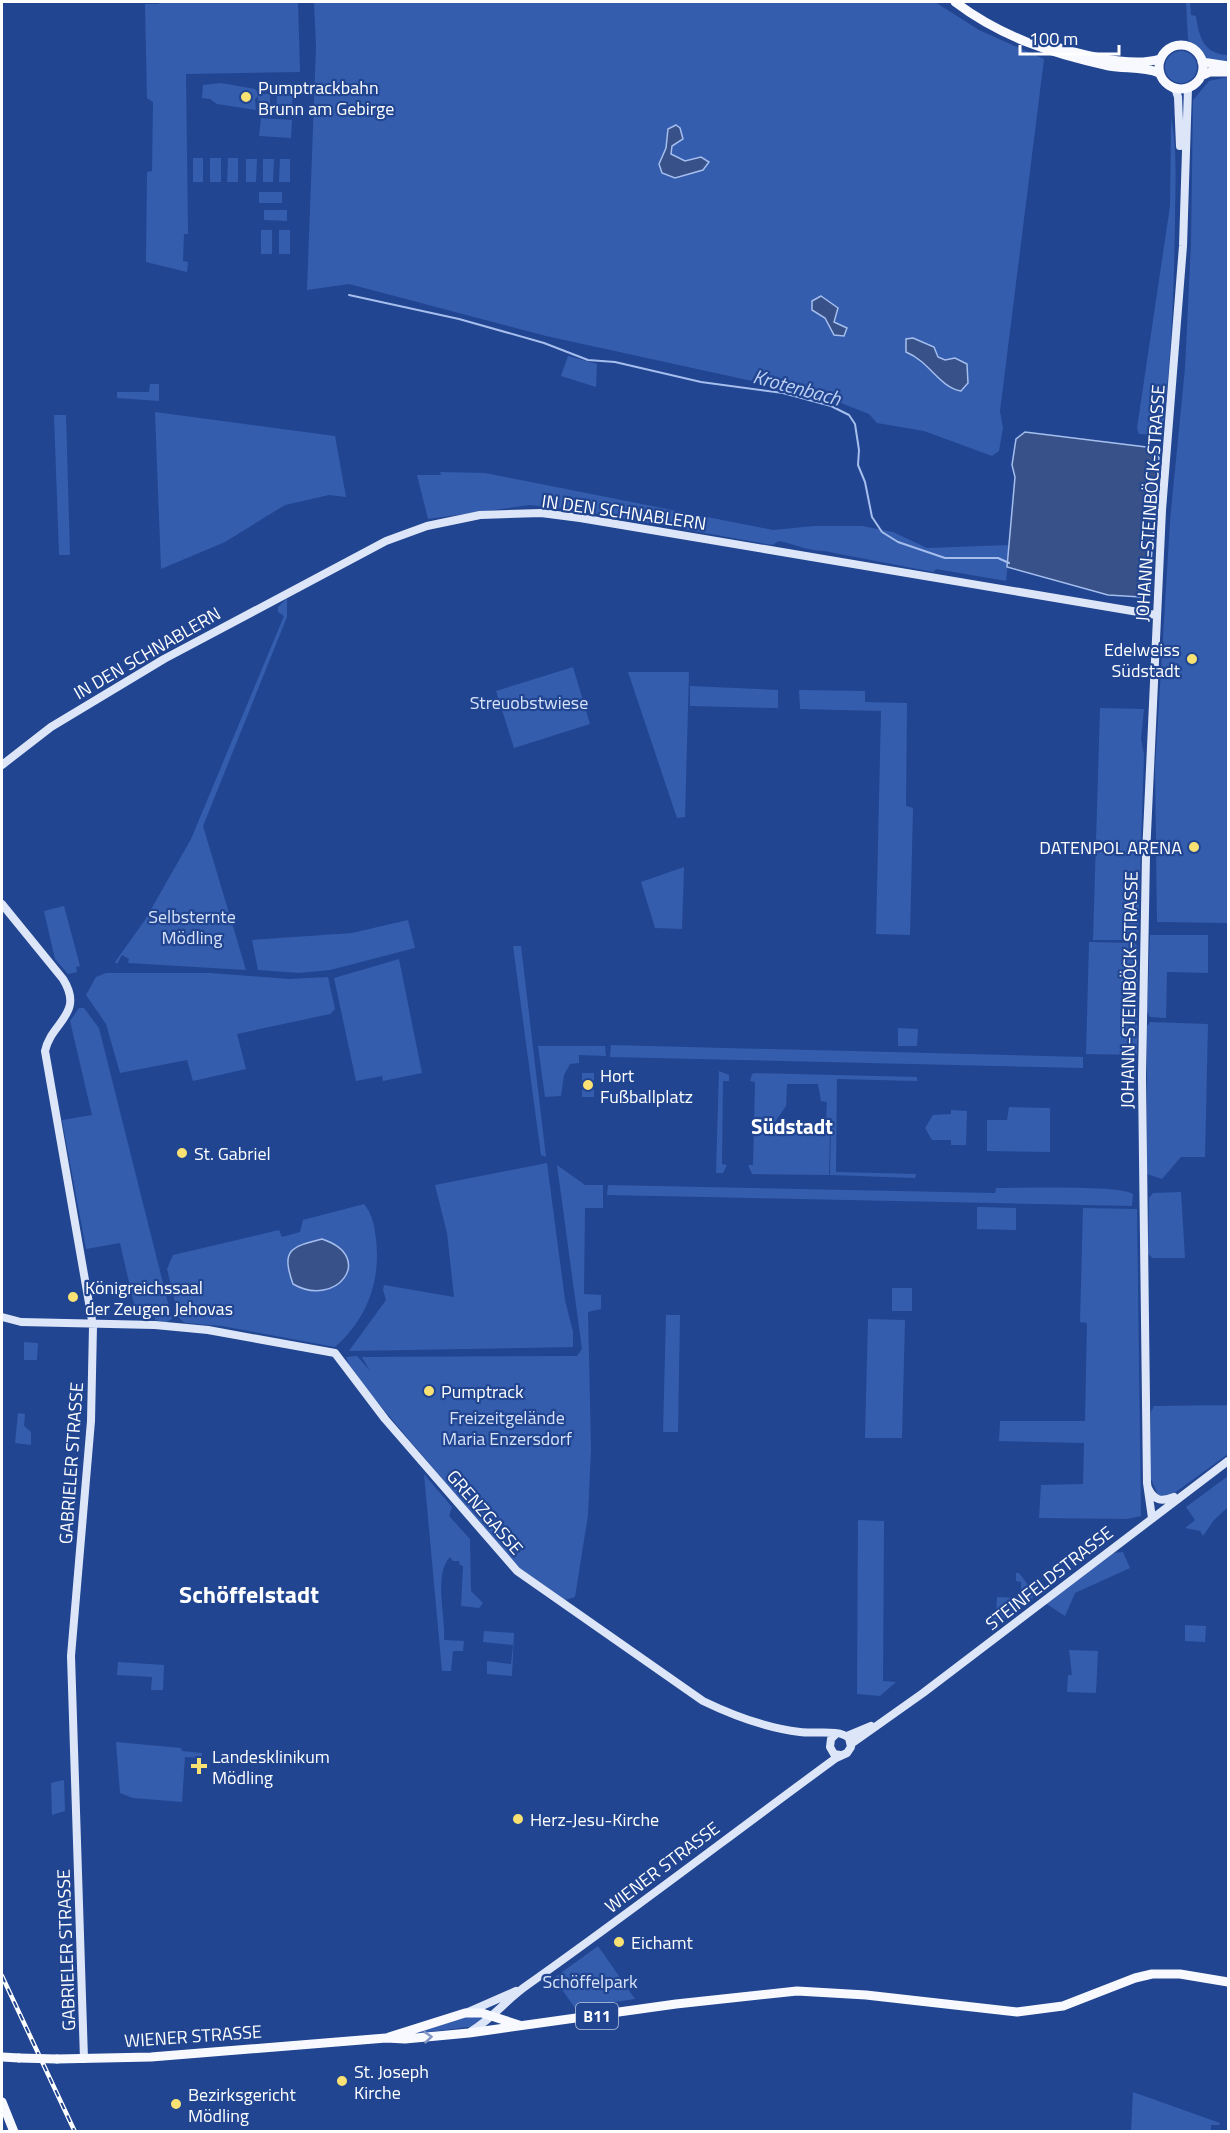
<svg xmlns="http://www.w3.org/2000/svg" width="1230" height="2133" viewBox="0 0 1230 2133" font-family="'Titillium Web',sans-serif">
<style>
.green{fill:#355dad}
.water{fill:#385289;stroke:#a5beee;stroke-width:1.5}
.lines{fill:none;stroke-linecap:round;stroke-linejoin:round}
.stream{stroke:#a5beee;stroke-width:2}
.secondary{stroke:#dde6f9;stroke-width:8}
.primary{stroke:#f7f9ff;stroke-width:9}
.rail-casing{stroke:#fff;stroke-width:4.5}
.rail{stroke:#214590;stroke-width:2;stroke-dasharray:7;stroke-linecap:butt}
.primary-bridge{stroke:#f7f9ff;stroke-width:9}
.oneway{stroke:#8196c2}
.poi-dot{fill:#f9e273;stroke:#214590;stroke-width:2}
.labels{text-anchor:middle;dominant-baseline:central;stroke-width:4.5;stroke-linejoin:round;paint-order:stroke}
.shield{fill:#214590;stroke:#bcc7de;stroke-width:1.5}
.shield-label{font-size:16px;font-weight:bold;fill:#fff}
.poi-label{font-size:18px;fill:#fff;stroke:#214590;text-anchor:start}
.street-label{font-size:18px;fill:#fff;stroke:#214590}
.park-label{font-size:18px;fill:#d7e2f9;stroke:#214590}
.water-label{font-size:20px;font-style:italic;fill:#bdd0f3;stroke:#214590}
.quarter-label{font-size:21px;font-weight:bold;fill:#fff;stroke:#214590}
.district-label{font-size:24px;font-weight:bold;fill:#fff;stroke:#214590}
</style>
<rect width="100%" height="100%" fill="#214590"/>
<!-- green -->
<path class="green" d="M159,2H298L300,72L186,74L188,234H184L183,261L188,262L187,272L146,262L147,172L152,171L153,102L147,98L145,4H159Z
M314,2H935L979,30L1044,59L1000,411L1003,428L999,451L992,456L924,431L877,423L869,414L800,387L752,381L546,336L349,284L307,290L316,47Z
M1186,2H1190L1191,15L1196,16C1199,38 1204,54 1228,55V63L1206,59L1201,51L1188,40Z
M1165 67a16 16 0 1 1 32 0a16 16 0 1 1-32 0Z
M1228,77V923L1157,922L1155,769L1170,521L1185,368L1191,243L1193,100L1209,81Z
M221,83L255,89L259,94H270V110L258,108V96L255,99L256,110L217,104L210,99L202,98L203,85Z
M277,93L293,94L291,116L276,115Z
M261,118L292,120L291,138L259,136Z
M1171,118C1178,152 1175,188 1175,223C1174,292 1171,360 1163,429L1157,435L1139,434L1137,428L1170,206Z
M193,158H203V182H193Z
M210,158H221V182H210Z
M228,158H238V182H227Z
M246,159H257L256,182H246Z
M263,159H274L273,182H263Z
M280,159H290V182H279Z
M259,192H282V203H259Z
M264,210H287V221L264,220Z
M261,230H272V254H261Z
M279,230H290V254H279Z
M568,356L597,364L596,387L561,376Z
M150,384H159V401L117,398V392H149Z
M155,412L335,436L346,497L329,495L285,505L225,542L161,569Z
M54,415H66L70,555H59Z
M440,472L485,473L773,530L814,526H862L893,532L927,548L1010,545L1006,581L936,569L933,572L824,551C808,551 794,544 779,541L772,545L575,510L530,505L428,519L417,475H441Z
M287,598V617L203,826L246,970L128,963L129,959L122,955L117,964L115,962L145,920L191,839L284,616L278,612V607Z
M573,667L590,724L514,748L496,691Z
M628,672H689L685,817L677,818Z
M690,686L778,690V708L690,706Z
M799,690L865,691V702L907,703L906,806L913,808L910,935L876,934L881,711L800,709Z
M1100,708L1144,709L1141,739L1144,754L1138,940H1093Z
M684,867L682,929L655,928L641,882Z
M64,906L80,966L76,967L77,972L68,974L55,959L44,911Z
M408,920L415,948L330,970L299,973L258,970L252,940L352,933Z
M1150,935H1208V973L1167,972L1166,1018L1150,1017L1147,1012Z
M1089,942L1135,943L1138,947L1137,1055L1086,1054Z
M513,946H521L546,1157L541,1155Z
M399,959L422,1073L383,1081L382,1076L356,1081L334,978Z
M106,973H210L289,979L328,977L335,1009L330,1014L237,1034L246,1069L193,1081L187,1060L120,1073L106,1024L86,995L96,977Z
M79,1008H84L99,1028L172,1319L165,1323L155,1320V1317H137L120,1243L86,1249L62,1120L92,1115L70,1021Z
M1150,1022L1208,1024L1205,1157H1181L1162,1179L1147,1174V1026Z
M898,1028L918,1029L917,1046H898Z
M611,1045L1083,1057V1068L610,1057Z
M538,1046H605L606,1056L579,1055V1063L570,1064L564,1075L561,1096L545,1097Z
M719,1071L729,1075V1081H723L722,1164L727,1165L723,1173H716Z
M582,1073H594V1097H582Z
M755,1073L917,1077V1081L837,1079L836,1172L916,1174L915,1178L830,1175L831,1124L826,1123L827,1102L821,1101L818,1084H787L786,1106L773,1125H754L755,1082L750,1081L752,1074Z
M1009,1107L1050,1108V1152L987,1151V1120H1007Z
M951,1110L967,1111L966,1145H951V1140H932L925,1128L933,1115L951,1114Z
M754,1128H775L776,1133L830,1131L829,1175L752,1174L748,1165H753Z
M547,1163L565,1300L573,1332V1347L349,1351L386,1300L383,1290L384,1285L454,1297L447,1233L435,1185Z
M557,1165L585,1185H603V1208H585L584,1294L601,1295V1309L588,1312L591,1449L588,1515L575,1597L565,1600L516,1566L351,1371L346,1357L357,1356L370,1371L362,1357L577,1356L582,1349Z
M608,1185L995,1193L996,1188C1018,1188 1121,1185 1133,1194L1132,1206L607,1195Z
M1181,1192L1185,1258H1153L1148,1254L1149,1198L1153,1193Z
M364,1204C373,1216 374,1224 376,1239C381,1281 367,1319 335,1347L222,1326L185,1323L179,1318L167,1269L173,1255L279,1230L282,1237L300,1232L303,1220Z
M977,1207L1016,1208V1230L977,1229Z
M1083,1208L1137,1209L1141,1516L1127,1519L1039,1518L1041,1485L1083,1484L1084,1443L999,1441L1000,1421H1085L1087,1323L1080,1322Z
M892,1288H912V1311H892Z
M666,1315H680L678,1432H663Z
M868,1319L905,1320L902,1438H865Z
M24,1342L38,1343L37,1360H24Z
M1228,1386V1454L1169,1497L1158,1495L1151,1479V1412L1154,1406L1228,1405Z
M18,1413L25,1414L24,1426L31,1432V1445L15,1443Z
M424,1474L452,1507L449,1516L470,1539L471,1591L483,1603L479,1608L461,1606L463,1566L460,1565L459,1561H453L450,1557C433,1575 446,1617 444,1640L464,1641L463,1651H453L451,1671H442Z
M1228,1476V1507L1214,1520L1203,1536L1200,1531L1185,1528L1195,1520L1186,1507Z
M858,1520L884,1521L883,1681L896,1682L880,1696L857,1694Z
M1123,1552L1130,1568L1075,1593L1065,1616L1045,1603L1114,1553Z
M1016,1573H1019L1032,1590L1033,1598L992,1628L989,1624V1614L996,1613L997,1597L1021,1598V1582L1016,1581Z
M1185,1625L1206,1626L1205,1642L1185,1641Z
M484,1631L514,1633L512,1676L487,1674V1661L511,1664L513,1645L483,1642Z
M1069,1650L1098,1651L1096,1693L1067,1692L1068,1675H1072Z
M118,1662L164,1665L163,1690H151L152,1677L117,1675Z
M116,1742L181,1748L182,1751L202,1753V1758L185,1757L182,1802L133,1798L120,1793Z
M64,1780L65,1811L52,1815L51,1783Z
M598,1946L635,1999L575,2008L554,1978Z
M471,2016L487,2017L476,2026L405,2035Z
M1133,2092L1220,2123L1219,2125H1211V2131H1131Z"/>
<!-- water -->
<path class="water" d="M676,125L680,128L683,139L672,146L671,154L685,161L701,157L709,162L703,170L675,178L662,173L659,164L666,148L668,129Z
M821,296L838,308L834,322L847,328L844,336L834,335L825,318L812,310V301Z
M913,338L934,347L938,357L945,360L955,358L967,364L968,383L961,391C939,387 930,362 906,352V339Z
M1025,432L1154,448L1159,458L1149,589L1141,597L1108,595L1007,567L1015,477L1012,465L1016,439Z
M322,1239C377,1257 336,1309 293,1284C281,1250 290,1247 322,1239Z"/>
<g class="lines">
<!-- stream -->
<path class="stream" d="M349,295L459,319L544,343L588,360L615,362L701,382L783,393L831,406L849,415L855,424L859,450L858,465L865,482L872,517L882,532L898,542L945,558H998L1009,563"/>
<!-- secondary -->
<path class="secondary" d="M1175,88L1178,97L1180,146
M2,765L51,727L164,659L386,541L427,526L480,515L541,513L580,518L1156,615
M2,904L63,979C85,1014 51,1022 45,1051L93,1326L91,1421L71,1656L84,2059
M2,1317L21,1322L155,1325L208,1330L335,1353L385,1419L517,1571L703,1701C734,1716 766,1728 800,1732C815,1734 839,1729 849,1738L851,1747L847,1753L836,1758C732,1834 631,1912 526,1986C506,2000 492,2019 470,2032
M1148,1488C1154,1501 1162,1502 1174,1497
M1152,1518L1147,1483L1142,1077L1146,855L1162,510L1183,246L1188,88
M836,1734L831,1739L830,1747L834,1754L840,1755
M847,1736L871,1726
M851,1744L923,1693L1228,1461
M466,2013L516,1991"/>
<!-- primary -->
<path class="primary" d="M955,2C1001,37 1053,54 1109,66C1125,69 1144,66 1159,73
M1050,45C1079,54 1131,68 1160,59
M1159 67a22 22 0 1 1 44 0a22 22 0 1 1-44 0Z
M1202,62L1228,66
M1201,76L1210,72H1228
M389,2037L465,2013H482L519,2025
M2,2057L19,2058
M57,2059L151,2057L386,2038L405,2039L469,2033L676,2004L797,1991L866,1995L1017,2012L1063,2006L1135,1978L1152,1974H1180L1228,1982
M2,2102L14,2132"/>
<!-- rail casing -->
<g class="rail-casing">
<path id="rail" d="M2,1976L75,2132"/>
</g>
<!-- rail -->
<use href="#rail" class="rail"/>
<!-- primary-bridge -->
<path class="primary-bridge" d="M19,2058L57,2059"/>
</g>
<!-- one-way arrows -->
<defs><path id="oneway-chevron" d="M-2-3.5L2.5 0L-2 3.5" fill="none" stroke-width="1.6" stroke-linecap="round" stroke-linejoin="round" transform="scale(1.5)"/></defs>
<use class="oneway" href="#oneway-chevron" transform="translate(428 2037) rotate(-5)"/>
<!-- markers -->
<g class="poi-dot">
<circle cx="246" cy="97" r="6"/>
<circle cx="1192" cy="659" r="6"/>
<circle cx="1194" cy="847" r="6"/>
<circle cx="588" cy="1085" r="6"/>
<circle cx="182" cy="1153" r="6"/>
<circle cx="73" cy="1297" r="6"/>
<circle cx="429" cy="1391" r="6"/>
<path d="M196 1757h6v6h6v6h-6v6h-6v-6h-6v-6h6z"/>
<circle cx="518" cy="1819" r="6"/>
<circle cx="619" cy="1942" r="6"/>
<circle cx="342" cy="2081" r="6"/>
<circle cx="176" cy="2104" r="6"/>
</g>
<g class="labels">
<!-- shield labels -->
<rect class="shield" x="576" y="2003" width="42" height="26" rx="4.5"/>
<g class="shield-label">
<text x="597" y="2016">B11</text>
</g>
<!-- poi labels -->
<g class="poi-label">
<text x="258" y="87">Pumptrackbahn<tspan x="258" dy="21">Brunn am Gebirge</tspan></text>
<text x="1180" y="649" text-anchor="end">Edelweiss<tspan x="1180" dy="21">Südstadt</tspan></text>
<text x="1182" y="847" text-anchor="end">DATENPOL ARENA</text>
<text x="600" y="1075">Hort<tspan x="600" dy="21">Fußballplatz</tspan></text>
<text x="194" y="1153">St. Gabriel</text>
<text x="85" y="1287">Königreichssaal<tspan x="85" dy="21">der Zeugen Jehovas</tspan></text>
<text x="441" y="1391">Pumptrack</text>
<text x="212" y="1756">Landesklinikum<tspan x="212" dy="21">Mödling</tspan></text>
<text x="530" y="1819">Herz-Jesu-Kirche</text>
<text x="631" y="1942">Eichamt</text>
<text x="354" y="2071">St. Joseph<tspan x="354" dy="21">Kirche</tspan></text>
<text x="188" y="2094">Bezirksgericht<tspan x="188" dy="21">Mödling</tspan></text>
</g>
<!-- street labels -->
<g class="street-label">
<text transform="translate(1150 503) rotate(-86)">JOHANN-STEINBÖCK-STRASSE</text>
<text transform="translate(624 512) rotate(8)">IN DEN SCHNABLERN</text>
<text transform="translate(147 653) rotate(-30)">IN DEN SCHNABLERN</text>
<text transform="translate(1129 990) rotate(-89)">JOHANN-STEINBÖCK-STRASSE</text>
<text transform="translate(71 1463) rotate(-86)">GABRIELER STRASSE</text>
<text transform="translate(485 1512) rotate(49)">GRENZGASSE</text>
<text transform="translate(1049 1578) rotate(-38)">STEINFELDSTRASSE</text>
<text transform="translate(662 1867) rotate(-37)">WIENER STRASSE</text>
<text transform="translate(66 1950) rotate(-92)">GABRIELER STRASSE</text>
<text transform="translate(193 2036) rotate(-4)">WIENER STRASSE</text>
</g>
<!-- park labels -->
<g class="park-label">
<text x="529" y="702">Streuobstwiese</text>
<text x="192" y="916">Selbsternte<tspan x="192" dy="21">Mödling</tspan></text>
<text x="507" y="1417">Freizeitgelände<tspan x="507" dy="21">Maria Enzersdorf</tspan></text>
<text x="590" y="1981">Schöffelpark</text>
</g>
<!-- water labels -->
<g class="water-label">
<text transform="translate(797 387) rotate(15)">Krotenbach</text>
</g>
<!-- quarter labels -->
<g class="quarter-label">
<text x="792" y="1126">Südstadt</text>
</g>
<!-- district labels -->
<g class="district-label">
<text x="249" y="1594">Schöffelstadt</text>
</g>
</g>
<!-- border -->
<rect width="1230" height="2133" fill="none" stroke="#ffffff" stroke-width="6"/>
<!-- scale -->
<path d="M1020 45v9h99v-9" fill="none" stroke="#ffffff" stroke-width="3"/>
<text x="1029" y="45" font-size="18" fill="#ffffff" stroke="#214590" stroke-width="4.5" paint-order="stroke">100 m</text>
</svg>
